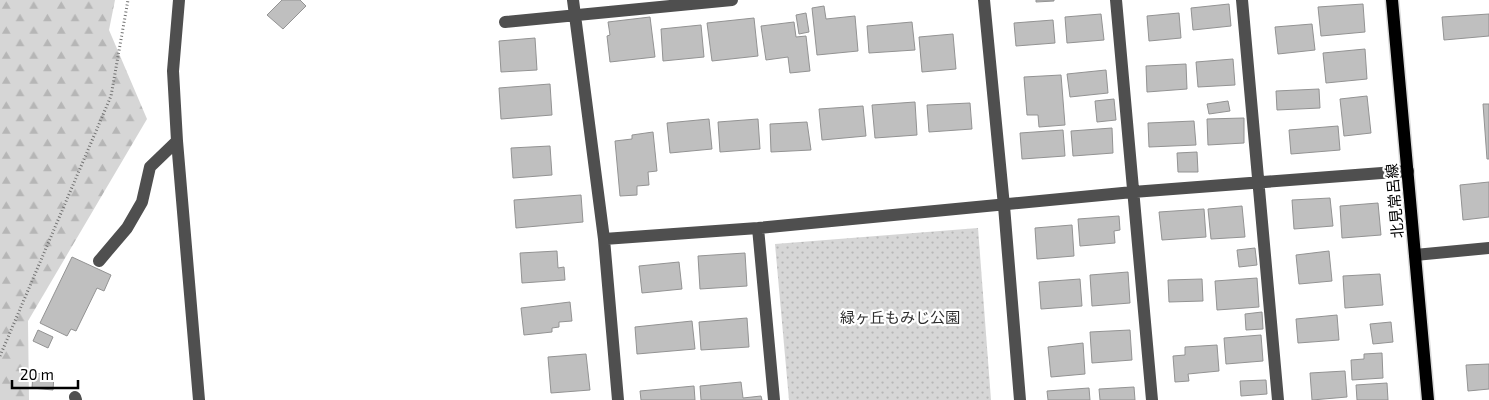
<svg xmlns="http://www.w3.org/2000/svg" width="1489" height="400" viewBox="0 0 1489 400" font-family="'Exo 2','Noto Sans JP',sans-serif">
<style>
.grass{fill:url(#grass-dots)}
.forest{fill:url(#forest-firs)}
.building{fill:#bfbfbf;stroke:#939393}
.lines{fill:none;stroke-linecap:round;stroke-linejoin:round}
.major-casing{stroke:#dbdbdb;stroke-width:15}
.path{stroke:#717171;stroke-width:3;stroke-dasharray:1 2.5;stroke-linecap:butt}
.minor{stroke:#4f4f4f;stroke-width:12}
.major{stroke:#000;stroke-width:12}
.labels{text-anchor:middle;dominant-baseline:central;stroke-width:4.5;stroke-linejoin:round;paint-order:stroke}
.street-label{font-size:15px;fill:#000;stroke:#fff}
.park-label{font-size:15px;fill:#2d2d2d;stroke:#fff}
</style>
<defs>
<pattern id="grass-dots" width="8" height="8" patternUnits="userSpaceOnUse" patternTransform="scale(1.25)"><rect width="8" height="8" fill="#d6d6d6"/><path d="M2 2h.1M6 6h.1" fill="none" stroke="#b6b6b6" stroke-width="1.8" stroke-linecap="round"/></pattern>
<pattern id="forest-firs" width="22" height="20" patternUnits="userSpaceOnUse" patternTransform="scale(1.25)"><rect width="22" height="20" fill="#d6d6d6"/><path d="M5 1l3.5 6h-7zM16 11l3.5 6h-7z" fill="#b6b6b6"/></pattern>
</defs>
<rect width="100%" height="100%" fill="#fff"/>
<!-- grass -->
<path class="grass" d="M978,228L991,400H789L775,244Z"/>
<!-- forest -->
<path class="forest" d="M0,0H115L109,30L147,119L28,321L29,400H0Z"/>
<!-- building -->
<path class="building" d="M282,0H300L306,6L283,29L267,15Z
M1036,0H1054V1L1036,2Z
M1229,4L1231,26L1193,30L1191,8Z
M1363,4L1365,32L1321,36L1318,7Z
M824,6L826,19L855,16L858,51L817,55L812,8Z
M806,13L809,32L799,34L796,15Z
M1179,13L1181,38L1149,41L1147,16Z
M1101,14L1104,40L1067,43L1065,17Z
M1489,14V36L1444,40L1442,17Z
M650,17L655,57L610,62L607,36L610,35L608,22Z
M754,18L758,56L712,61L707,23Z
M1053,20L1055,43L1016,46L1014,23Z
M794,22L796,37L806,36L810,71L790,73L788,57L766,60L761,26Z
M912,22L915,50L869,53L867,26Z
M1312,24L1315,50L1278,54L1275,27Z
M701,25L704,57L663,61L661,29Z
M953,34L956,69L922,72L919,37Z
M535,38L537,70L501,72L499,41Z
M1365,49L1367,79L1326,83L1323,53Z
M1233,59L1235,85L1198,87L1196,62Z
M1186,64L1187,89L1147,92L1146,66Z
M1106,70L1108,93L1070,97L1067,74Z
M1061,75L1065,125L1039,127L1038,115H1027L1024,77Z
M550,84L552,115L501,119L499,88Z
M1319,89L1320,108L1277,110L1276,91Z
M1367,96L1371,133L1344,136L1340,99Z
M1114,99L1116,120L1097,122L1095,101Z
M1228,101L1230,111L1209,114L1207,104Z
M915,102L917,135L875,138L872,105Z
M970,103L972,129L929,132L927,105Z
M1483,104H1489V159H1487Z
M863,106L866,136L822,140L819,109Z
M1244,118V143L1208,145L1207,119Z
M709,119L712,149L670,153L667,123Z
M758,119L760,149L720,152L718,122Z
M1194,121L1196,145L1149,147L1148,123Z
M807,122L811,150L771,152L770,124Z
M1338,126L1340,150L1291,154L1289,130Z
M1112,128L1113,153L1073,156L1071,131Z
M1063,130L1065,156L1022,159L1020,133Z
M653,132L657,171L648,172L649,185L637,186V195L620,196L615,141L632,139V135Z
M550,146L552,175L513,178L511,148Z
M1197,152L1198,172H1178L1177,153Z
M1489,182V217L1463,220L1460,185Z
M581,195L583,222L516,228L514,200Z
M1330,198L1333,226L1294,229L1292,200Z
M1378,203L1381,235L1342,238L1340,206Z
M1242,206L1245,237L1211,239L1208,209Z
M1204,209L1206,237L1162,240L1159,212Z
M1119,216L1120,230L1114,231L1115,243L1080,246L1078,219Z
M1072,225L1074,256L1037,259L1035,228Z
M1255,248L1257,265L1239,267L1237,250Z
M557,251L558,268L564,267L565,280L522,283L520,253Z
M1329,251L1332,281L1299,284L1296,255Z
M745,253L747,286L700,289L698,256Z
M72,257L111,275L104,291L97,288L76,331L71,329L67,336L40,323Z
M679,262L682,289L642,293L639,266Z
M1128,272L1130,303L1092,306L1090,275Z
M1380,274L1383,305L1345,308L1343,276Z
M1257,278L1259,307L1217,310L1215,281Z
M1080,279L1082,306L1041,309L1039,282Z
M1202,279L1203,301L1169,302L1168,280Z
M570,302L572,321L559,322V327L552,328V332L524,335L521,308Z
M1262,312L1263,329L1246,330L1245,314Z
M1337,315L1339,340L1298,343L1296,319Z
M747,318L749,347L701,350L699,322Z
M692,321L695,349L637,354L635,327Z
M1391,322L1393,342L1373,344L1370,324Z
M38,330L53,337L48,348L33,341Z
M1130,330L1132,360L1092,363L1090,332Z
M1261,335L1263,361L1226,364L1224,338Z
M1083,343L1085,374L1051,377L1048,347Z
M1217,345L1219,371L1188,374L1189,381L1175,382L1173,356L1185,355V347Z
M1382,353L1383,378L1352,380L1351,360L1364,359V354Z
M586,354L590,390L551,393L548,357Z
M1489,364V389L1468,391L1466,365Z
M1345,371L1347,397L1312,400L1310,373Z
M33,373L54,375L53,390L32,388Z
M1266,380L1267,394L1241,396L1240,381Z
M741,382L743,398L761,396L762,400H701L700,386Z
M1387,383L1388,400H1357L1356,385Z
M694,386L695,400H641L640,391Z
M1134,387L1135,400H1100L1099,389Z
M1089,388L1090,400H1048L1047,391Z"/>
<g class="lines">
<!-- major casing -->
<g class="major-casing">
<path id="major" d="M1392,0L1428,400"/>
</g>
<!-- path -->
<path class="path" d="M0,356L111,96L128,0"/>
<!-- minor -->
<path class="minor" d="M179,0L173,71L177,141L199,400
M573,0L604,239L618,400
M984,0L1004,206L1020,400
M1116,0L1152,400
M1242,0L1278,400
M505,22L732,0
M758,228L774,400
M604,239L758,228L1133,192L1408,171
M1415,255L1489,248
M99,261L127,228L142,202L150,167L177,141
M75,397L76,400"/>
<!-- major -->
<use href="#major" class="major"/>
</g>
<g class="labels">
<!-- street labels -->
<g class="street-label">
<text transform="translate(1394 201) rotate(-95)">北見常呂線</text>
</g>
<!-- park labels -->
<g class="park-label">
<text x="900" y="317">緑ヶ丘もみじ公園</text>
</g>
</g>
<!-- scale -->
<path d="M12 380v8h66v-8" fill="none" stroke="#000000" stroke-width="2.5"/>
<text x="20" y="380" font-size="15" fill="#000000" stroke="#ffffff" stroke-width="4" paint-order="stroke">20 m</text>
</svg>
